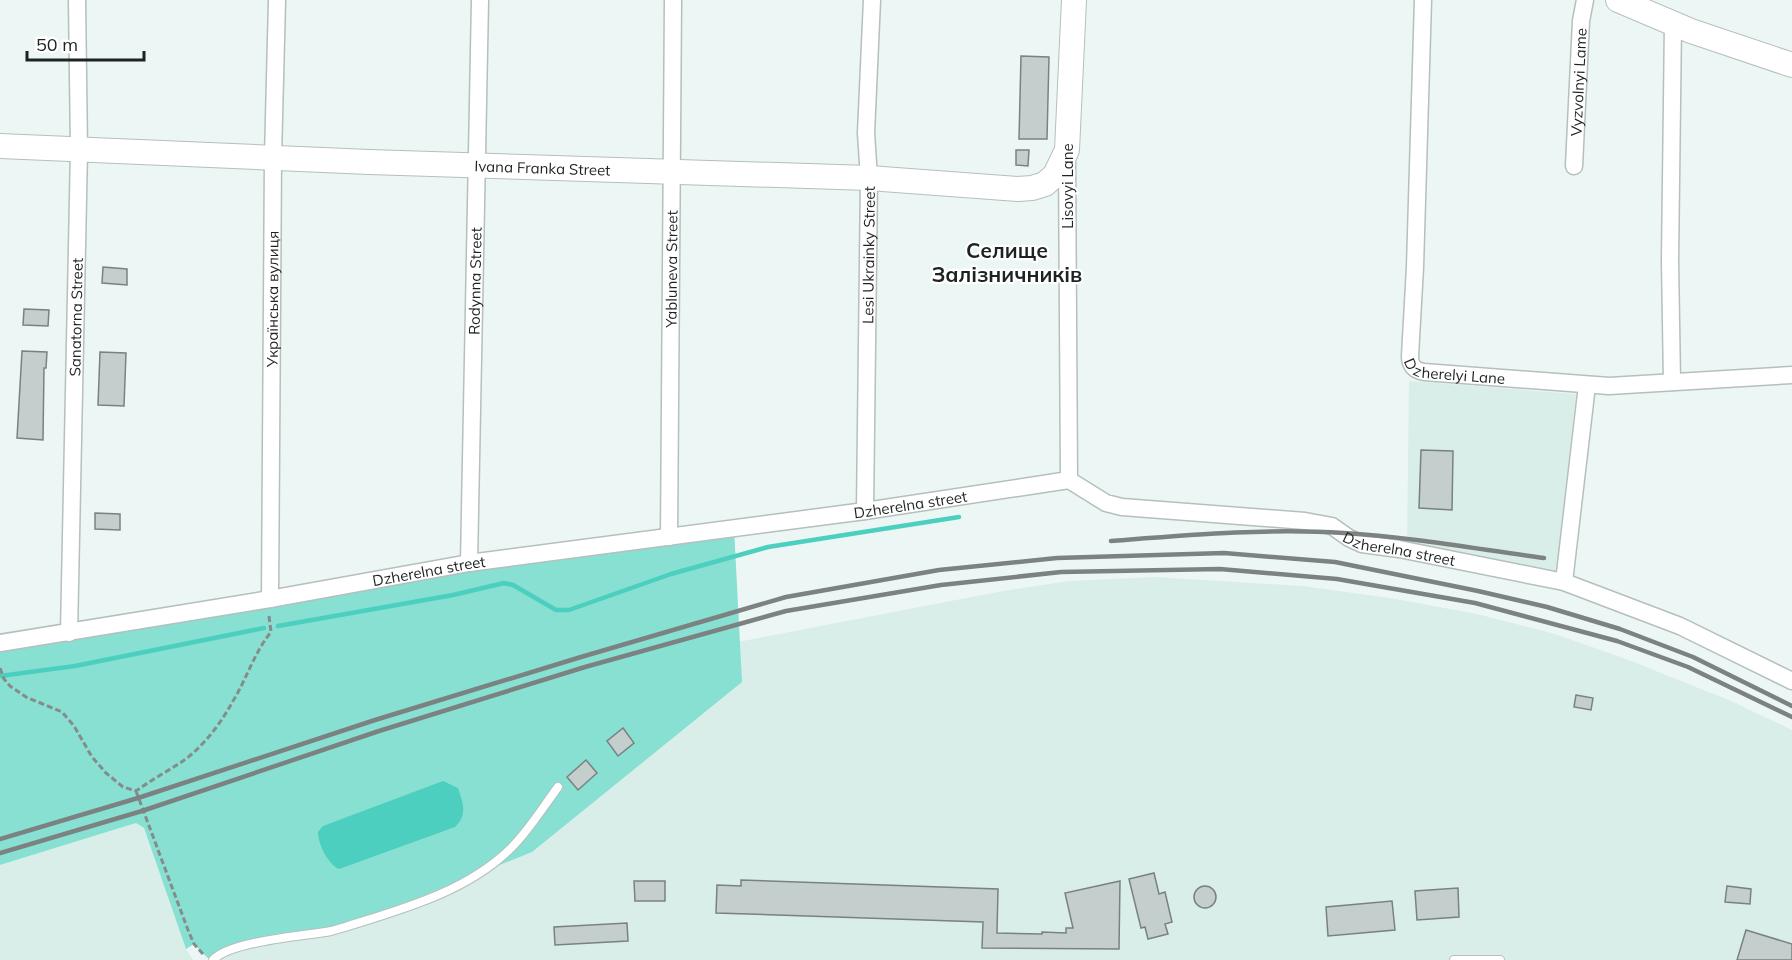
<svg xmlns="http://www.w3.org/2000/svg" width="1792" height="960" viewBox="0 0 1792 960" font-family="Mulish,sans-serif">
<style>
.built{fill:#d9ede9}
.green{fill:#87e0d2}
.water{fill:#4ccfbe}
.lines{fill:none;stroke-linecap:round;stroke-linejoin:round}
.stream{stroke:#4ccfbe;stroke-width:4.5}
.building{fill:#c4cecc;stroke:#798280;stroke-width:1.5}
.lane-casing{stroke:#b5bfbd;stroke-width:10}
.street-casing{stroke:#b5bfbd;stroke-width:19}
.secondary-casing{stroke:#b5bfbd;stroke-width:26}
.path{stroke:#858c8b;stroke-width:3;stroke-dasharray:6 3;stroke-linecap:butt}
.lane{stroke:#fff;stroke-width:8}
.street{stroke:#fff;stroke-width:16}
.secondary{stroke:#fff;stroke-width:24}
.rail{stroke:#7c8281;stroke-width:4.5}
.labels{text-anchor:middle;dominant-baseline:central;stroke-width:4.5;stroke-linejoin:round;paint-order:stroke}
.street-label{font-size:15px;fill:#1f2222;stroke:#fff}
.district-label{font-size:21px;font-weight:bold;fill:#1f2222;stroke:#fff}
</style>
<rect width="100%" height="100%" fill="#ecf7f5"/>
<!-- built -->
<path class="built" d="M1409,381L1576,394L1556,574L1407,544Z
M1154,577L1303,586L1390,598L1477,614L1555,634L1626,659L1731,701L1792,730V960H210L201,953L727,644L1003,591L1069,581Z
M136,823L144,828L186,949L193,960H0V865Z"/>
<!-- green -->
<path class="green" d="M734,528L742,682L532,852L345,927L239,946L210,960L194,944L186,949L144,828L136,823L0,865V643Z"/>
<!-- water -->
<path class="water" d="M443,781L458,788C463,803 468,815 455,827L339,869C328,864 318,844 318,832L323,826Z"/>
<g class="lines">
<!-- stream -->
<path class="stream" d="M278,626L453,595L504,583L513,585L556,610H569L671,574L768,547L959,517
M0,676L75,666L264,628"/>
</g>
<!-- building -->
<path class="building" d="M1021,56L1049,57L1047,139H1019Z
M1016,150H1029L1028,166L1016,165Z
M103,267L127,269V285L102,283Z
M24,309L49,310L48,326L23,325Z
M22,351L47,352L46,368H44L43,440L17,438Z
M100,352L126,353L124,406L98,405Z
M1421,450L1453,451L1452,510L1419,508Z
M95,513L120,514V530L95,529Z
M1576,695L1593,698L1591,710L1574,707Z
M623,728L634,743L618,756L607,741Z
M586,760L597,773L578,790L567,777Z
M1154,873L1159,894L1165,892L1172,922L1165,924L1168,934L1148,939L1145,927L1141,928L1129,879Z
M741,880L998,889L997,933L1042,934V932L1066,933V928H1073L1065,893L1120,881L1119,949L982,948L983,922L716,913L717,885L741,886Z
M634,881H665V901H635Z
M1727,886L1751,889L1750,904L1725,902Z
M1194 897a11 11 0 1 1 22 0a11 11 0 1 1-22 0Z
M1458,888L1459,917L1417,920L1415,891Z
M1392,901L1395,930L1328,936L1326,907Z
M627,923L628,941L555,945L554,927Z
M1746,930L1792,944V960H1737Z"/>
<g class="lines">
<!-- lane casing -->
<g class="lane-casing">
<path id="lane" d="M213,960C230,941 304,936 331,931L345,927C402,909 466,892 510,849C528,832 543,807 558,787
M1454,960H1500"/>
</g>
<!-- street casing -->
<g class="street-casing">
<g id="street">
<path id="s1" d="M1423,0L1415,267L1410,356C1410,366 1414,370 1424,372L1609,386L1792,375"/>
<path d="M1067,157L1069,480"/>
<path id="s2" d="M1574,166L1581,21L1585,0"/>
<path d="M1672,382L1670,261L1673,23"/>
<path id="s3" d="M865,511L869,178L866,133L872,0"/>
<path id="s4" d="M669,537L673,0"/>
<path id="s5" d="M469,563L480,0"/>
<path d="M1564,582L1587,385"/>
<path id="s6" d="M270,599L273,157L277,0"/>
<path id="s7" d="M69,633L79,150L77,0"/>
<path id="s8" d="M0,643L270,599L469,563L865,511L1069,480L1106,503L1122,507L1305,521L1332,526L1349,538L1362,544L1399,549L1564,582L1680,626L1792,681"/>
</g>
</g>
<!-- secondary casing -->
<g class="secondary-casing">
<g id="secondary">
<path d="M1618,0L1691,31L1792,65"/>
<path id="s9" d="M0,146L369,162L869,178L1018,189L1032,188L1045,184L1055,175L1067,150L1074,0"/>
</g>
</g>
<!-- path -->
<path class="path" d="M0,668L4,679L10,686L26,697L62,712L74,726L92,757L106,773L123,787L136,791C151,780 168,771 183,761C204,746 221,723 233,701C247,678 254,653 271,632L269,616
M136,791L188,930L194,944L204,955"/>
<!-- lane -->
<use href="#lane" class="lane"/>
<!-- street -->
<use href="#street" class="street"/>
<!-- secondary -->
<use href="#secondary" class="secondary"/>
<!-- rail -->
<path class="rail" d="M1111,541C1188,535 1266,528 1344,533C1411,537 1477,549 1544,558
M0,839L138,798L375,720L581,657L786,597L939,570L1057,558L1224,553L1335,562L1478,591L1547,607L1620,629L1693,657L1792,706
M0,853L142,811L379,731L585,667L786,611L941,585L1061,572L1220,569L1337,579L1475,603L1617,641L1688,667L1792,717"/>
</g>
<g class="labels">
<!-- street labels -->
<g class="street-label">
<text stroke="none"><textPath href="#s2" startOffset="84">Vyzvolnyi Lame</textPath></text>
<text stroke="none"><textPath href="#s9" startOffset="543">Ivana Franka Street</textPath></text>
<text transform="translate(1067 186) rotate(-90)">Lisovyi Lane</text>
<text stroke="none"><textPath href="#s3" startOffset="256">Lesi Ukrainky Street</textPath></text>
<text stroke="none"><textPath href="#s4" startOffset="268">Yabluneva Street</textPath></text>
<text stroke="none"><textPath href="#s5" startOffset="282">Rodynna Street</textPath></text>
<text stroke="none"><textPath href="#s6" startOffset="300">Українська вулиця</textPath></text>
<text stroke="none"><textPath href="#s7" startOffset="316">Sanatorna Street</textPath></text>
<text stroke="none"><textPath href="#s1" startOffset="410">Dzherelyi Lane</textPath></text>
<text stroke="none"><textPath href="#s8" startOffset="921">Dzherelna street</textPath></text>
<text stroke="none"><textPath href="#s8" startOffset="1425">Dzherelna street</textPath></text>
<text stroke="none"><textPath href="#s8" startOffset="435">Dzherelna street</textPath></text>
</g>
<!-- district labels -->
<g class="district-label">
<text x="1007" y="250">Селище<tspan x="1007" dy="24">Залізничників</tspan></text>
</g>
</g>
<!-- scale -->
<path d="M27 51v9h117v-9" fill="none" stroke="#1f2222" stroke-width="3"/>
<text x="36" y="51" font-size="18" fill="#1f2222" stroke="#ffffff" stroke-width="4.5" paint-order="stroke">50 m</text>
</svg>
